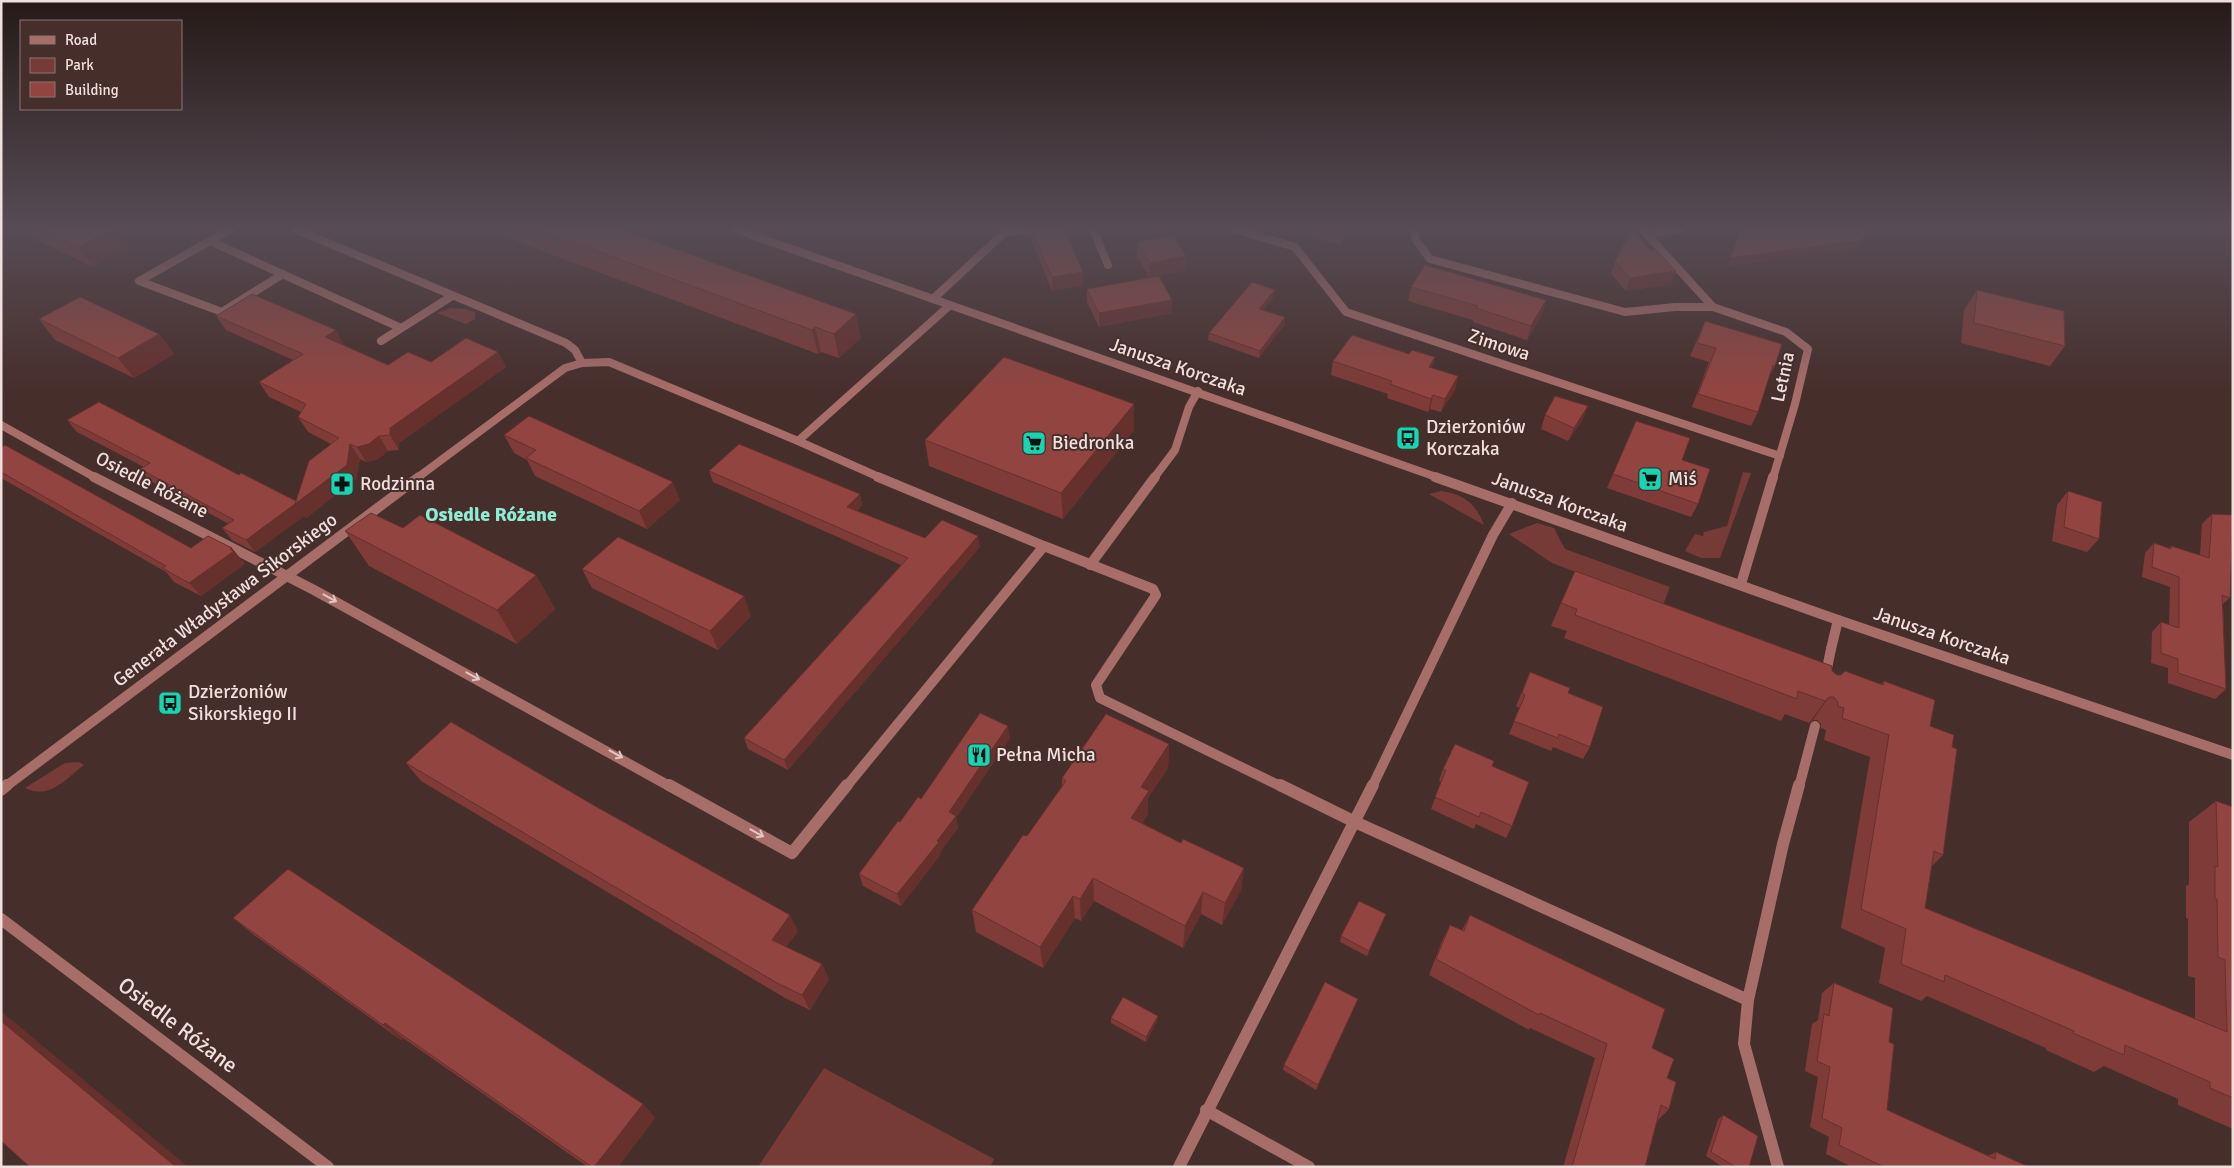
<svg xmlns="http://www.w3.org/2000/svg" width="2234" height="1168" viewBox="0 0 2234 1168" font-family="Signika,sans-serif">
<style>
.green{fill:#773b37}
.lines{fill:none;stroke-linecap:round;stroke-linejoin:round}
.service-far2{stroke:#a76d68;stroke-width:8}
.service-far1{stroke:#a76d68;stroke-width:10}
.service{stroke:#a76d68;stroke-width:12}
.minor-far2{stroke:#a76d68;stroke-width:8}
.minor-far1{stroke:#a76d68;stroke-width:10}
.minor{stroke:#a76d68;stroke-width:12}
.tertiary-far1{stroke:#a76d68;stroke-width:8}
.tertiary{stroke:#a76d68;stroke-width:10}
.wall{fill:#7e3b37}
.shaded-wall{fill:#66302d}
.building{fill:#924540;stroke:#66302d}
.oneway{stroke:#e1c8c6}
.labels{text-anchor:middle;dominant-baseline:central;stroke-width:4;stroke-linejoin:round;paint-order:stroke}
.street-label{font-size:19px;fill:#efdfdd;stroke:#462e2b}
.poi-label{font-size:19px;fill:#efdfdd;stroke:#462e2b;text-anchor:start}
.neighbourhood-label{font-size:20px;font-weight:bold;fill:#8deed5;stroke:#462e2b}
.near-street-label{font-size:22px;fill:#efdfdd;stroke:#462e2b}
</style>
<rect width="100%" height="100%" fill="#462e2b"/>
<!-- green -->
<path class="green" d="M451,308L465,309L475,312V319L466,324L437,313Z
M1743,472L1751,473L1720,558H1701L1685,551L1695,534L1703,536L1704,532L1727,526Z
M1441,491C1464,494 1476,504 1484,525L1429,494Z
M1537,523L1554,528L1565,549L1670,587L1663,605L1552,563L1509,534Z
M79,762L84,765C66,779 49,800 25,788L65,763Z
M824,1068L994,1159L990,1167H758Z"/>
<g class="lines">
<!-- service-far2 -->
<path class="service-far2" d="M231,229L210,241L401,328
M1647,234L1680,229
M210,241L139,281L222,312L283,274
M381,341L452,296
M1154,478L1175,450L1189,407L1198,391"/>
<!-- service-far1 -->
<path class="service-far1" d="M1090,565L1155,477
M1831,649L1838,620"/>
<!-- service -->
<path class="service" d="M1206,1110L1309,1167"/>
<!-- minor-far2 -->
<path class="minor-far2" d="M295,229L566,343L575,350L582,363
M1093,229L1108,265
M1234,229L1295,247L1346,312L1780,456
M1414,229L1416,240L1430,259L1625,312L1675,307H1713
M1642,229L1713,307L1786,332L1808,349L1795,404L1773,478
M933,299L1005,232L1038,229
M1,425L96,478
M798,441L881,478
M417,478L565,368L582,363L609,362L798,441L949,306"/>
<!-- minor-far1 -->
<path class="minor-far1" d="M94,477L314,590L671,787
M1044,546L1153,589L1156,595L1096,685L1100,698L1282,787
M1741,584L1773,477
M1825,678L1831,649
M5,787L419,477
M846,787L1044,546L878,477
M1372,787L1493,535L1512,503
M1799,787L1815,726"/>
<!-- minor -->
<path class="minor" d="M669,785L792,853L847,785
M1280,785L1355,822L1748,1000L1783,844L1799,785
M1,790L7,785
M1,919L328,1167
M1748,1000L1744,1044L1778,1167
M1179,1167L1373,785"/>
<!-- tertiary-far1 -->
<path class="tertiary-far1" d="M735,229L1439,478"/>
<!-- tertiary -->
<path class="tertiary" d="M1435,477L1838,620L2233,755"/>
</g>
<!-- wall -->
<path class="wall" d="M17,229H116L129,248L93,267L20,232Z
M487,229H620L861,338L839,358L821,352L818,354L534,248Z
M1029,229H1064L1083,272V285L1052,291L1030,236Z
M1305,229H1353L1341,245L1305,234Z
M1137,242L1186,270L1149,277L1137,256Z
M1650,250L1676,271L1671,284L1626,291L1611,274L1615,261Z
M1411,287L1546,300L1542,314L1527,340L1473,322V320L1408,301Z
M1087,289L1172,300V313L1099,327L1087,302Z
M1977,290L2065,346L2050,366L1961,343L1964,310Z
M1274,296L1263,310L1285,317V324L1259,358L1208,340L1209,333Z
M216,316L344,345L388,365L431,362L498,352L506,367L399,443V450L388,451L378,459L366,462L360,459L356,479L306,518L304,516L255,552L232,540L222,528L229,524L150,481L140,469L144,467L77,432L67,420L239,475L296,501L331,444L308,432L298,417L301,412L269,397L259,382L293,360L226,330Z
M39,319L159,334L174,354L134,378L55,340Z
M1705,321L1775,366L1769,376L1758,412L1751,426L1692,407L1709,362L1690,356Z
M1333,361L1432,368L1458,376L1455,390L1441,412L1430,409L1428,412L1387,398L1388,394L1331,375Z
M1134,404V430L1063,519L929,466L925,440Z
M1545,415L1583,419L1568,441L1541,429Z
M1636,421L1682,460L1698,504L1691,517L1607,488Z
M504,435L680,500L647,529L535,476L527,460L514,453Z
M1,448L191,548L243,561L245,564L201,596L174,582L166,572L1,478Z
M709,471L860,494L862,505L857,511L925,538L980,547L788,770L748,749L744,738L901,565L713,482Z
M2068,491L2099,539L2087,552L2052,541L2057,505Z
M2212,514L2230,598L2223,604L2226,689L2215,699L2168,683V668L2151,663L2152,632L2161,622L2169,625L2170,587L2142,577L2145,553L2154,543L2169,548L2171,546L2200,555L2202,524Z
M403,528L536,575L555,609L517,644L369,566L345,531Z
M582,569L751,616L718,650L592,588Z
M1561,603L1832,671L1837,675L1881,684L1884,681L1952,747L1943,855L1932,866L1925,908L2195,1019V978L2188,976V919L2186,918V886L2189,884V822L2216,801L2233,807V1129L2178,1105V1099L2104,1066L2094,1072L2046,1050V1048L1927,996L1921,1001L1879,983L1885,948L1841,928L1870,757L1824,740L1826,730L1821,728V724L1817,720H1813L1809,723L1785,714L1781,721L1564,638L1567,631L1551,626Z
M1530,672L1568,693L1590,747L1583,759L1553,747L1551,751L1509,734L1520,708L1516,706Z
M1010,738L956,818L958,828L941,851V854L901,906L863,886L859,874L900,822L921,799Z
M1169,744L1168,768L1148,798V814L1142,823L1181,843L1244,868L1241,890L1222,925L1201,914L1183,948L1094,901L1081,921L1075,918L1043,968L976,932L972,910L1027,836L1062,786V778Z
M406,763L798,931L786,947L822,964L829,979L810,1010L785,998L421,781Z
M1492,766L1512,826L1506,838L1476,824L1474,829L1431,809L1441,782L1439,781L1443,769Z
M1386,914L1367,956L1340,942L1341,936Z
M1470,915L1652,1048L1667,1078L1669,1109L1657,1121L1645,1167H1563L1595,1058L1530,1028L1529,1030L1429,975L1442,941L1450,925L1462,930Z
M233,918L643,1104L655,1118L618,1167H588L403,1038L401,1040L254,935Z
M1834,983L1889,1042L1887,1110L1988,1156L1996,1152L2029,1167H1852L1826,1154L1829,1137L1810,1127L1818,1077L1805,1071L1812,1024L1818,1020L1822,993Z
M1356,1004L1316,1090L1283,1070L1284,1065Z
M1158,1016L1157,1021L1146,1042L1111,1023V1018Z
M1723,1115L1749,1167H1723L1706,1156L1718,1120Z"/>
<!-- shaded-wall -->
<path class="shaded-wall" d="M113,229H116L129,248L93,267L78,247Z
M1345,229H1353L1341,245L1343,231Z
M1862,240L1857,249L1726,267L1730,258Z
M1186,256V270L1149,277L1150,263Z
M1676,271L1671,284L1626,291L1630,278Z
M1083,272V285L1052,291V277Z
M1275,290L1274,296L1259,316V309Z
M1172,300V313L1099,327V313Z
M1546,300L1542,314L1527,340L1531,326Z
M856,314L861,338L839,358L834,334Z
M1285,317V324L1259,358L1260,351Z
M815,327L821,352L818,354L812,330Z
M336,330L344,345L334,352L325,337Z
M159,334L174,354L134,378L118,358Z
M498,352L506,367L399,443V450L390,435V428Z
M1435,357L1431,371L1429,367Z
M1458,376L1455,390L1441,412L1445,399Z
M1433,395L1430,409L1428,412L1431,399Z
M1134,404V430L1063,519L1061,493Z
M1588,406L1583,419L1568,441L1574,428Z
M379,436L388,451L378,459L366,462L357,447Z
M350,444L360,459L356,479L306,518L304,516L255,552L246,540L295,504Z
M673,482L680,500L647,529L639,511Z
M860,494L862,505L849,518L847,507Z
M978,536L980,547L788,770L784,760Z
M232,548L245,564L201,596L189,583Z
M536,575L555,609L517,644L497,610Z
M744,596L751,616L718,650L710,631Z
M1829,697L1813,720L1809,723L1825,701Z
M1008,726L1010,738L956,818L958,828L941,851V854L901,906L897,894L937,841L949,812Z
M1169,744L1168,768L1148,798V814L1131,841V818L1141,787Z
M1244,868L1241,890L1222,925L1225,903Z
M1093,878L1094,901L1081,921L1080,899Z
M1203,892L1201,914L1183,948L1185,926Z
M1073,896L1075,918L1043,968L1040,947Z
M790,915L798,931L779,956L772,940Z
M822,964L829,979L810,1010L802,995Z
M1358,999L1356,1004L1316,1090L1318,1085Z
M1,1011L188,1167H176L1,1021Z
M1158,1016L1157,1021L1146,1042V1037Z
M385,1023L403,1038L401,1040L383,1025Z
M643,1104L655,1118L618,1167H594Z"/>
<!-- building -->
<path class="building" d="M40,229H113L78,247Z
M537,229H620L856,314L834,334L815,327L812,330Z
M1031,229H1064L1083,272L1052,277Z
M1335,229H1345L1343,231Z
M1632,229L1650,250L1655,249L1676,271L1630,278L1615,261Z
M1748,229H1868L1862,240L1730,258L1741,230Z
M1173,235L1186,256L1150,263L1137,242Z
M1425,265L1546,300L1531,326L1476,308L1478,306L1411,287Z
M1159,276L1172,300L1099,313L1087,289Z
M1252,282L1275,290L1259,309L1285,317L1260,351L1209,333Z
M1977,290L2064,311L2065,346L1974,323Z
M252,294L336,330L325,337L388,365L408,352L431,362L466,338L498,352L390,428V435L379,436L369,444L357,447L350,444L347,465L295,504L309,461L339,438L298,417L306,404L259,382L303,354L216,316Z
M80,297L159,334L118,358L39,319Z
M1705,321L1782,344L1775,366L1773,365L1758,412L1698,394L1716,348L1697,343Z
M1352,335L1409,354L1412,350L1435,357L1429,367L1458,376L1445,399L1433,395L1431,399L1390,384L1392,381L1333,361Z
M1004,357L1134,404L1061,493L925,440Z
M1555,396L1588,406L1574,428L1545,415Z
M99,402L239,475L241,473L296,501L295,504L246,540L222,528L234,520L140,469L150,463L67,420Z
M529,416L673,482L639,511L526,458L536,450L504,435Z
M1636,421L1690,438L1682,460L1710,469L1698,504L1613,474Z
M739,444L860,494L847,507L925,538L942,520L978,536L784,760L744,738L908,558L709,471Z
M5,445L191,548L208,536L232,548L230,549L234,551L189,583L162,568L166,566L1,472V448Z
M2068,491L2102,502L2099,539L2064,527Z
M371,513L403,528L420,515L536,575L497,610L345,531Z
M2212,514L2233,515L2230,598L2222,595L2226,689L2178,673V659L2161,653V622L2179,628V577L2152,567L2154,543L2171,549V546L2209,558Z
M618,537L744,596L710,631L582,569Z
M1575,571L1832,666V671L1837,675H1841L1845,671L1883,685L1884,681L1935,700L1930,726L1954,735L1952,747L1957,749L1943,855L1934,851L1925,908L2227,1032L2225,960L2218,957L2217,899L2215,898V866L2218,867L2216,801L2233,807V1098L2210,1088V1082L2125,1045L2124,1055L2073,1033L2074,1031L1945,975L1944,982L1901,964L1906,929L1861,909L1889,735L1842,718L1844,708L1838,706V702L1834,697H1829L1825,701L1798,691L1797,699L1575,615L1577,609L1561,603Z
M1530,672L1570,688L1568,693L1603,707L1590,747L1559,734L1558,738L1514,721L1525,695L1522,693Z
M980,713L1008,726L949,812L956,816L937,841L939,842L897,894L859,874L898,821L900,822L918,797L921,799Z
M1106,714L1169,744L1141,787L1149,791L1131,818L1181,843L1183,839L1244,868L1225,903L1203,892L1185,926L1093,878L1080,899L1073,896L1040,947L972,910L1023,835L1027,836L1066,781L1062,778Z
M451,722L595,806L790,915L772,940L822,964L802,995L777,983L406,763Z
M1455,744L1494,761L1492,766L1529,782L1512,826L1481,812L1479,817L1435,797L1446,770L1443,769Z
M288,869L643,1104L594,1167H592L385,1023L383,1025L233,918Z
M1359,901L1386,914L1369,951L1341,936Z
M1470,915L1665,1009L1652,1048L1674,1059L1667,1078L1676,1082L1669,1109L1661,1105L1645,1167H1572L1607,1044L1540,1013L1539,1015L1436,959L1450,925L1464,931Z
M1325,982L1358,999L1318,1085L1284,1065Z
M1834,983L1893,1008L1889,1042L1894,1044L1887,1110L1995,1159L1996,1152L2029,1167H1884L1839,1145L1842,1128L1822,1118L1830,1067L1817,1061L1824,1014L1829,1016Z
M1123,997L1158,1016L1146,1037L1111,1018Z
M1,1021L176,1167H30L1,1141Z
M1723,1115L1758,1136L1749,1167H1736L1711,1152Z"/>
<!-- one-way arrows -->
<defs><path id="oneway-shaft" d="M-6 0H5M1.5-3L5.5 0L1.5 3" fill="none" stroke-width="1.6" stroke-linecap="round" stroke-linejoin="round" transform="scale(1.25)"/></defs>
<g class="oneway">
<use href="#oneway-shaft" transform="translate(330 598) rotate(29)"/>
<use href="#oneway-shaft" transform="translate(473 676) rotate(29)"/>
<use href="#oneway-shaft" transform="translate(616 754) rotate(29)"/>
<use href="#oneway-shaft" transform="translate(757 833) rotate(29)"/>
</g>
<!-- sky -->
<linearGradient id="sky" x2="0" y2="1"><stop stop-color="#261918"/><stop offset="0.58" stop-color="#574c55"/><stop offset="1" stop-color="#574c55" stop-opacity="0"/></linearGradient>
<rect width="2234" height="392" fill="url(#sky)"/>
<!-- icons -->
<defs>
<g id="bus-square" transform="scale(1.25)"><rect x="-9" y="-9" width="18" height="18" rx="4" fill="#17d5b2" stroke="#462e2b"/><path d="M-5-6H5V4H4V6H2V4H-2V6H-4V4H-5ZM-3.5-4V0h7V-4ZM-3.5 1.2v1.5H-2V1.2ZM2 1.2v1.5H3.5V1.2Z" fill="#111"/></g>
<g id="supermarket-square" transform="scale(1.25)"><rect x="-9" y="-9" width="18" height="18" rx="4" fill="#17d5b2" stroke="#462e2b"/><path d="M-6-5.5h2.5l.6 2H6L4.5 2H-2.5L-4.4-4H-6ZM-1.5 3.2a1.3 1.3 0 1 0 .1 0ZM3 3.2a1.3 1.3 0 1 0 .1 0Z" fill="#111"/></g>
<g id="pharmacy-square" transform="scale(1.25)"><rect x="-9" y="-9" width="18" height="18" rx="4" fill="#17d5b2" stroke="#462e2b"/><path d="M-2-6h4v4h4v4h-4v4h-4v-4h-4v-4h4Z" fill="#111"/></g>
<g id="restaurant-square" transform="scale(1.25)"><rect x="-9" y="-9" width="18" height="18" rx="4" fill="#17d5b2" stroke="#462e2b"/><path d="M-5-6h1v4h1v-4h1v4h1v-4h1v5L-1.5 .5V6h-2V.5L-5-1ZM5-6V6H3V1.5H1.5Q1.5-4 5-6Z" fill="#111"/></g>
</defs>
<g fill-rule="evenodd">
<use href="#bus-square" x="1408" y="438"/>
<use href="#supermarket-square" x="1034" y="443"/>
<use href="#supermarket-square" x="1650" y="479"/>
<use href="#pharmacy-square" x="342" y="484"/>
<use href="#bus-square" x="170" y="703"/>
<use href="#restaurant-square" x="979" y="755"/>
</g>
<g class="labels">
<!-- street labels -->
<g class="street-label">
<text transform="translate(1499 345) rotate(18)">Zimowa</text>
<text transform="translate(1178 367) rotate(19)">Janusza Korczaka</text>
<text transform="translate(1783 377) rotate(-78)">Letnia</text>
<text transform="translate(152 485) rotate(27)">Osiedle Różane</text>
<text transform="translate(1560 502) rotate(20)">Janusza Korczaka</text>
<text transform="translate(225 600) rotate(-37)">Generała Władysława Sikorskiego</text>
<text transform="translate(1942 636) rotate(19)">Janusza Korczaka</text>
</g>
<!-- poi labels -->
<g class="poi-label">
<text x="1426" y="427">Dzierżoniów<tspan x="1426" dy="22">Korczaka</tspan></text>
<text x="1052" y="443">Biedronka</text>
<text x="1668" y="479">Miś</text>
<text x="360" y="484">Rodzinna</text>
<text x="188" y="692">Dzierżoniów<tspan x="188" dy="22">Sikorskiego II</tspan></text>
<text x="996" y="755">Pełna Micha</text>
</g>
<!-- neighbourhood labels -->
<g class="neighbourhood-label">
<text x="491" y="514">Osiedle Różane</text>
</g>
<!-- near-street labels -->
<g class="near-street-label">
<text transform="translate(178 1025) rotate(37)">Osiedle Różane</text>
</g>
</g>
<!-- border -->
<rect width="2234" height="1168" fill="none" stroke="#efdfdd" stroke-width="5"/>
<!-- legend -->
<rect x="20" y="20" width="162" height="90" fill="#462e2b" stroke="#8a7572"/>
<rect x="30" y="36" width="25" height="8" fill="#a76d68" stroke="#8a7572"/>
<text x="65" y="45" font-size="15" fill="#efdfdd">Road</text>
<rect x="30" y="58" width="25" height="15" fill="#773b37" stroke="#8a7572"/>
<text x="65" y="70" font-size="15" fill="#efdfdd">Park</text>
<rect x="30" y="82" width="25" height="15" fill="#924540" stroke="#8a7572"/>
<text x="65" y="95" font-size="15" fill="#efdfdd">Building</text>
</svg>
